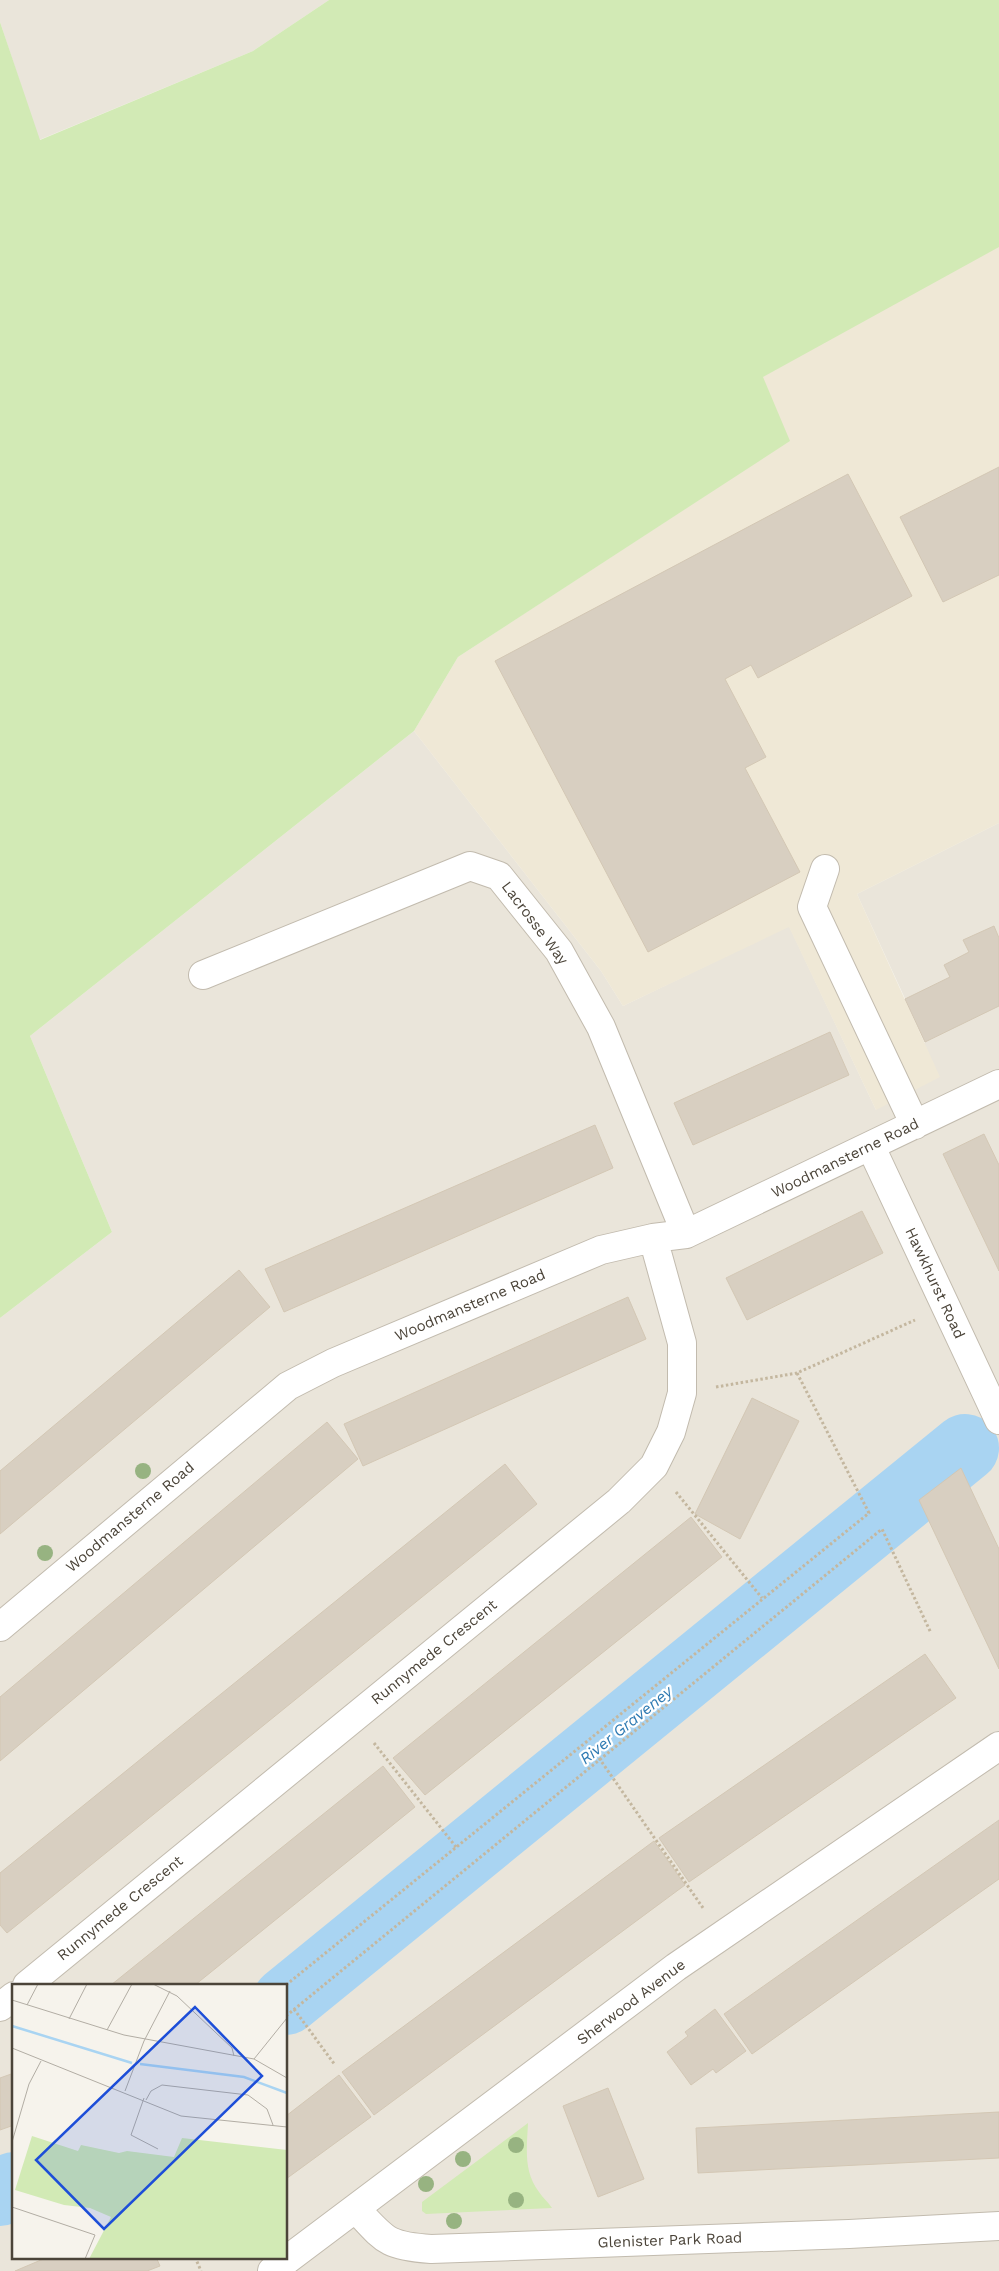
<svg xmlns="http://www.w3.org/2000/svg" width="999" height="2271" viewBox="0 0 999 2271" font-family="'Work Sans',sans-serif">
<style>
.residential{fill:#eae5da;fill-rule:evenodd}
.education{fill:#efe8d6}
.green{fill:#d2eab5}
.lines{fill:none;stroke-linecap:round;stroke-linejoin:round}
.river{stroke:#a9d4f2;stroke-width:68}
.building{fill:#d8cfc1;stroke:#d3c7b4}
.minor-casing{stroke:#c2bbae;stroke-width:30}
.path{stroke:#c4b79f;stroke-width:3;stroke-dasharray:2.5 2.5;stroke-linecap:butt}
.minor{stroke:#fff;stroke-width:28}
.tree{fill:#97b381}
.labels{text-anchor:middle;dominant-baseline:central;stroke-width:4.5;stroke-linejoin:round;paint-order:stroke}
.street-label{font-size:15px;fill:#4b4439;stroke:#fff}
.water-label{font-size:16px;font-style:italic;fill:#2e7ab2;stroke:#fff}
.inset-river{fill:none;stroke:#a9d4f2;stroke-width:2.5}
.inset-road{fill:none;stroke:#b2ada4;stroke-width:1}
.view{fill:#1d4ed8;fill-opacity:0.15;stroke:#1d4ed8;stroke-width:2.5}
.inset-edge{fill:none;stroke:#4b4439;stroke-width:2.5}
</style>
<rect width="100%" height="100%" fill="#f6f3ec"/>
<!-- residential -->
<path class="residential" d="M0,0H329L253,51L39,140L0,22Z
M414,731L601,971L623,1006L789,926L876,1110L925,1042L857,894L999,823V2271H0V1318L112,1232L30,1036ZM14,1985H286V2257H14Z"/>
<!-- education -->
<path class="education" d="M999,245V823L857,894L940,1077L876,1110L789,927L623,1006L601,971L414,731L458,657L789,441L762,377Z"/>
<!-- green -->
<path class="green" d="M329,0H999V247L763,377L790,441L458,657L414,731L30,1036L112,1232L0,1318V22L40,140L253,51Z
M528,2123C527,2147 523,2171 539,2192C543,2198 548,2202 552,2208L426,2214L422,2211V2202Z"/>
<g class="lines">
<!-- river -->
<path class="river" d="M286,2001L965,1448
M0,2192L14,2186"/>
</g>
<!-- building -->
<path class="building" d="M999,467V575L943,602L900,517Z
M848,474L912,596L758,678L751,665L725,679L766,757L745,768L800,872L648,952L495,661Z
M994,926L999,938V1006L925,1042L905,999L950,977L944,965L969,952L963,940Z
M830,1032L849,1075L693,1145L674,1103Z
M595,1125L613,1168L284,1312L265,1269Z
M984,1134L999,1165V1271L943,1154Z
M862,1211L883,1253L747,1320L726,1278Z
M239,1270L270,1307L0,1534V1471Z
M628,1297L646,1339L363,1466L344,1424Z
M752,1398L799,1421L740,1539L695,1514Z
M327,1422L358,1459L0,1761V1697Z
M505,1464L537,1504L7,1933L0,1925V1873Z
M961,1468L999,1549V1669L919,1500Z
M691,1517L722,1557L425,1795L393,1758Z
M925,1654L956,1698L689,1882L659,1838Z
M383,1766L415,1807L195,1985H111Z
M999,1820V1879L752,2054L724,2014Z
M654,1841L685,1885L374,2115L342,2072Z
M715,2009L746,2051L716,2073L713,2069L691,2085L667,2052L688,2036L685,2032Z
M14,2073V2125L0,2130V2078Z
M339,2075L371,2117L286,2179V2116Z
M608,2088L644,2179L598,2197L563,2106Z
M999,2112V2158L698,2173L696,2128Z
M48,2257H156L160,2266L147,2271H15Z"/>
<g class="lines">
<!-- minor casing -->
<g class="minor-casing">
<path id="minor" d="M825,869L812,907L915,1125
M203,975L470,866L499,876L559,951L601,1027L686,1234
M871,1147L999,1420
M0,1627L288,1386L333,1363L601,1250L653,1238L686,1234L999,1084
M27,1985L619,1501L654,1466L671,1432L682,1393V1343L653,1238
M0,2007L14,1996
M356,2209C385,2240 386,2246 431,2249L849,2234L999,2226
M272,2271L676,1967L999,1746"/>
</g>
<!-- path -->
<path class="path" d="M716,1387L797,1373
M676,1492L762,1598
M374,1743L456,1847
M599,1758L703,1908
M286,1985L869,1513L797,1373L915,1320
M294,2009L335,2065
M286,2016L882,1529L931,1633
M195,2257L201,2271"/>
<!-- minor -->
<use href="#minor" class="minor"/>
</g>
<!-- trees -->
<g class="tree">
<circle cx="143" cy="1471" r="8"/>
<circle cx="45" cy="1553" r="8"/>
<circle cx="516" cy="2145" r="8"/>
<circle cx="463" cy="2159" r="8"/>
<circle cx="426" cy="2184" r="8"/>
<circle cx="516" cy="2200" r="8"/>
<circle cx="454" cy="2221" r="8"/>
</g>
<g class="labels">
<!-- street labels -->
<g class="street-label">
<text transform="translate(535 923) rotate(53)">Lacrosse Way</text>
<text transform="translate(845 1158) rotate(-26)">Woodmansterne Road</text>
<text transform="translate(935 1283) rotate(65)">Hawkhurst Road</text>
<text transform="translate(470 1305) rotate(-23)">Woodmansterne Road</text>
<text transform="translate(130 1517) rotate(-40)">Woodmansterne Road</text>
<text transform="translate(434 1652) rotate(-39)">Runnymede Crescent</text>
<text transform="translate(120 1908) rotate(-39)">Runnymede Crescent</text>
<text transform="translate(631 2002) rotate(-37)">Sherwood Avenue</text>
<text transform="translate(670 2240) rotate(-2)">Glenister Park Road</text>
</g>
<!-- water labels -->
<g class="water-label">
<text transform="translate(626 1725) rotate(-39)">River Graveney</text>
</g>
</g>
<!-- overview -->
<g transform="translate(12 1984)">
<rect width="275" height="275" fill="#f6f3ec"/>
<path d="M20,152L66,167L69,161L107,169L115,167L162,173L170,154L275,166V275H77L99,233L78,224L52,221L3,206Z" fill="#d2eab5"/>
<path class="inset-river" d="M0,42L120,79M128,80L232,93L275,109"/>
<path class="inset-road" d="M141,0L165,12L220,64L222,72M0,16L112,51L242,75L275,94M15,21L26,0M57,35L75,0M95,46L120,0M0,64L169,132L275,143M242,75L275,34M113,107L132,57L158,7M132,114L119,151L146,165M134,116L139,107L150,101L236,111L255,125L261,141M0,158L17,100L29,77M0,223L83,251L73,275"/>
<path class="view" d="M183,23L250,92L92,245L24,176Z"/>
<rect width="275" height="275" class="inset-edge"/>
</g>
</svg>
